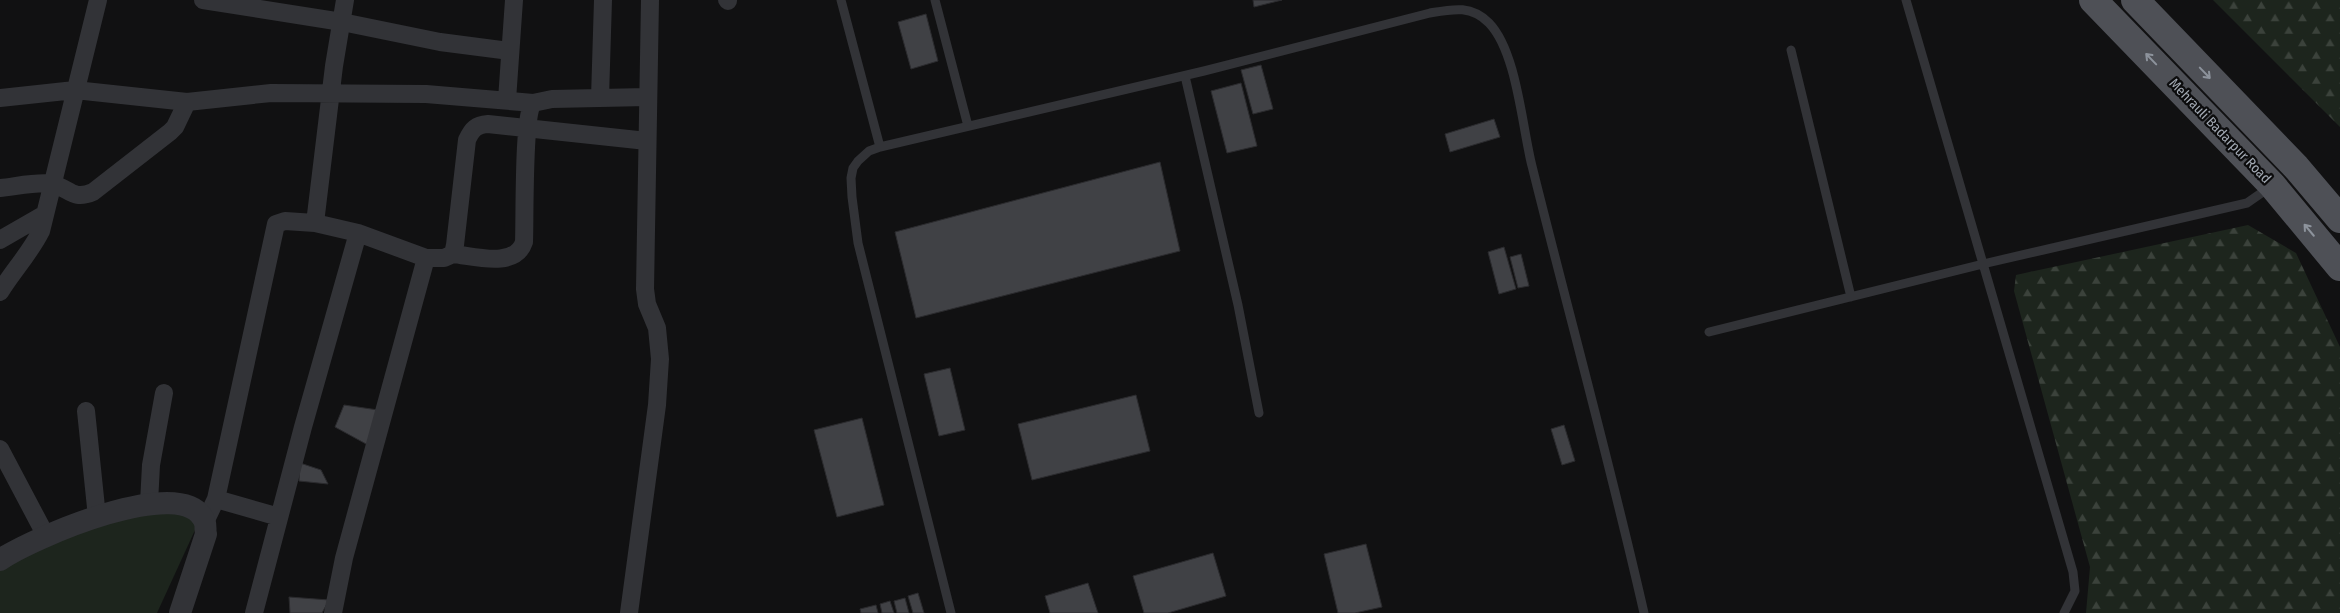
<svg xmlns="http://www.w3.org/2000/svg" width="2340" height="613" viewBox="0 0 2340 613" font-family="'Fira Sans Condensed',sans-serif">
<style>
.green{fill:#1d251d}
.forest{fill:url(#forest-firs)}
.building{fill:#404145;stroke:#2b2b2e}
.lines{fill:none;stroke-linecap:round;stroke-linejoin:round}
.service{stroke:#323337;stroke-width:9}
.minor{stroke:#323337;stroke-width:18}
.tertiary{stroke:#323337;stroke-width:22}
.primary{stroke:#4e5056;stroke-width:28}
.oneway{stroke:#8d939c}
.labels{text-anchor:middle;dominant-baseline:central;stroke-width:4.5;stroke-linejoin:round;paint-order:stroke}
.street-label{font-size:14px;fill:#a2a9b3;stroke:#0c0c0d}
</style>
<defs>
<pattern id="forest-firs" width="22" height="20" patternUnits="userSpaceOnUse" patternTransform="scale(1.25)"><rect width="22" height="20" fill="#1d251d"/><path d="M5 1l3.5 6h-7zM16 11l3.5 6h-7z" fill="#3b423b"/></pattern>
</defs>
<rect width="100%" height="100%" fill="#111112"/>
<!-- green -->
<path class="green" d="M154,509L201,517L157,613H0V567L10,555Z"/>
<!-- forest -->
<path class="forest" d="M2213,0H2340V127Z
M2248,225L2296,253L2340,347V613H2086L2090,567L2014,291L2016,275Z"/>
<!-- building -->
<path class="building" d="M1253,0H1282L1254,7Z
M926,14L938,61L911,69L898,22Z
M1261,65L1273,109L1253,114L1241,70Z
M1241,83L1257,146L1227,153L1211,91Z
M1494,119L1500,137L1450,152L1445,134Z
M1160,162L1180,251L916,318L895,232Z
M1504,247L1516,289L1499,294L1488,252Z
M1521,254L1529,286L1518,288L1510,257Z
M950,368L965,430L939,436L924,374Z
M1136,395L1150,451L1032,480L1018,424Z
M344,405L378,410L368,445L335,427Z
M862,418L884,505L837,517L814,430Z
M1564,425L1575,461L1562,465L1551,429Z
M300,463L321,470L328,484L299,481Z
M1366,544L1382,607L1355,613H1338L1324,554Z
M1213,553L1226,596L1168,613H1144L1133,576Z
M1088,583L1098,613H1050L1045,596Z
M918,593L924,613H913L908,596Z
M289,597L329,600L322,613H290Z
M905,598L909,613H897L894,601Z
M890,601L894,613H882L880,604Z
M876,605L878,613H861L860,609Z"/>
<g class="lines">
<!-- service -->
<path class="service" d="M841,0L880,147
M935,0L968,126
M1906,0L2073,572L2075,591L2064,613
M1791,50L1851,297
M1185,76L1238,305L1259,413
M1709,332L1983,264L2247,203L2270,187
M951,613L858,243L852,197L851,178L853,168L858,161L869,151L880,147L1204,71L1430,13C1453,9 1471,5 1489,23C1517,52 1522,127 1532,166C1569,315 1610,463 1644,613"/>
<!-- minor -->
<path class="minor" d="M203,0L342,22L440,42L510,51
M727,0L728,1
M0,98L75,90L187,102L271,93L426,94L533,103
M600,98L603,0
M507,100L514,0
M0,188C13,187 40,181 52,184C70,188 72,201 93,192L170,132L175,127L187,102
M315,223L334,66L345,0
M0,240L45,214
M453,254C474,256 515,269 524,242C525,218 523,116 533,103L552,99L647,97
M0,292C13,271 30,253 41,231L98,0
M86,411L97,517
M0,449L46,536
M216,499L279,517
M149,503L151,465L164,393
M205,522L216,499L276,224L285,221L315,223L358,233L426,258H444L453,254L455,245L467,140C472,129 476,125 488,124L647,141
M254,613L303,427L358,233
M333,613L344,558L426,258
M629,613L657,405L660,359L657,328L647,304L645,289L650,0"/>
<!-- tertiary -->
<path class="tertiary" d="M0,560C28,540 188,469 205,523C206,526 205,531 206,534L180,613"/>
<!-- primary -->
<path class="primary" d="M2093,0L2272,185L2340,267
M2135,0L2296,167L2340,219"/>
</g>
<!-- one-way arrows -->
<defs><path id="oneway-shaft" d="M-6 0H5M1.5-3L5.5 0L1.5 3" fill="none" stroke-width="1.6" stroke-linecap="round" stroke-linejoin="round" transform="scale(1.25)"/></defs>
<g class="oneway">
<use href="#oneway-shaft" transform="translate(2151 59) rotate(-134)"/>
<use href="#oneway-shaft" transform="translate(2205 73) rotate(46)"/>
<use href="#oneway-shaft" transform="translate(2309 230) rotate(-130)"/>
</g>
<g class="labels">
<!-- street labels -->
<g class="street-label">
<text transform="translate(2220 131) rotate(46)">Mehrauli Badarpur Road</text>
</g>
</g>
</svg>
